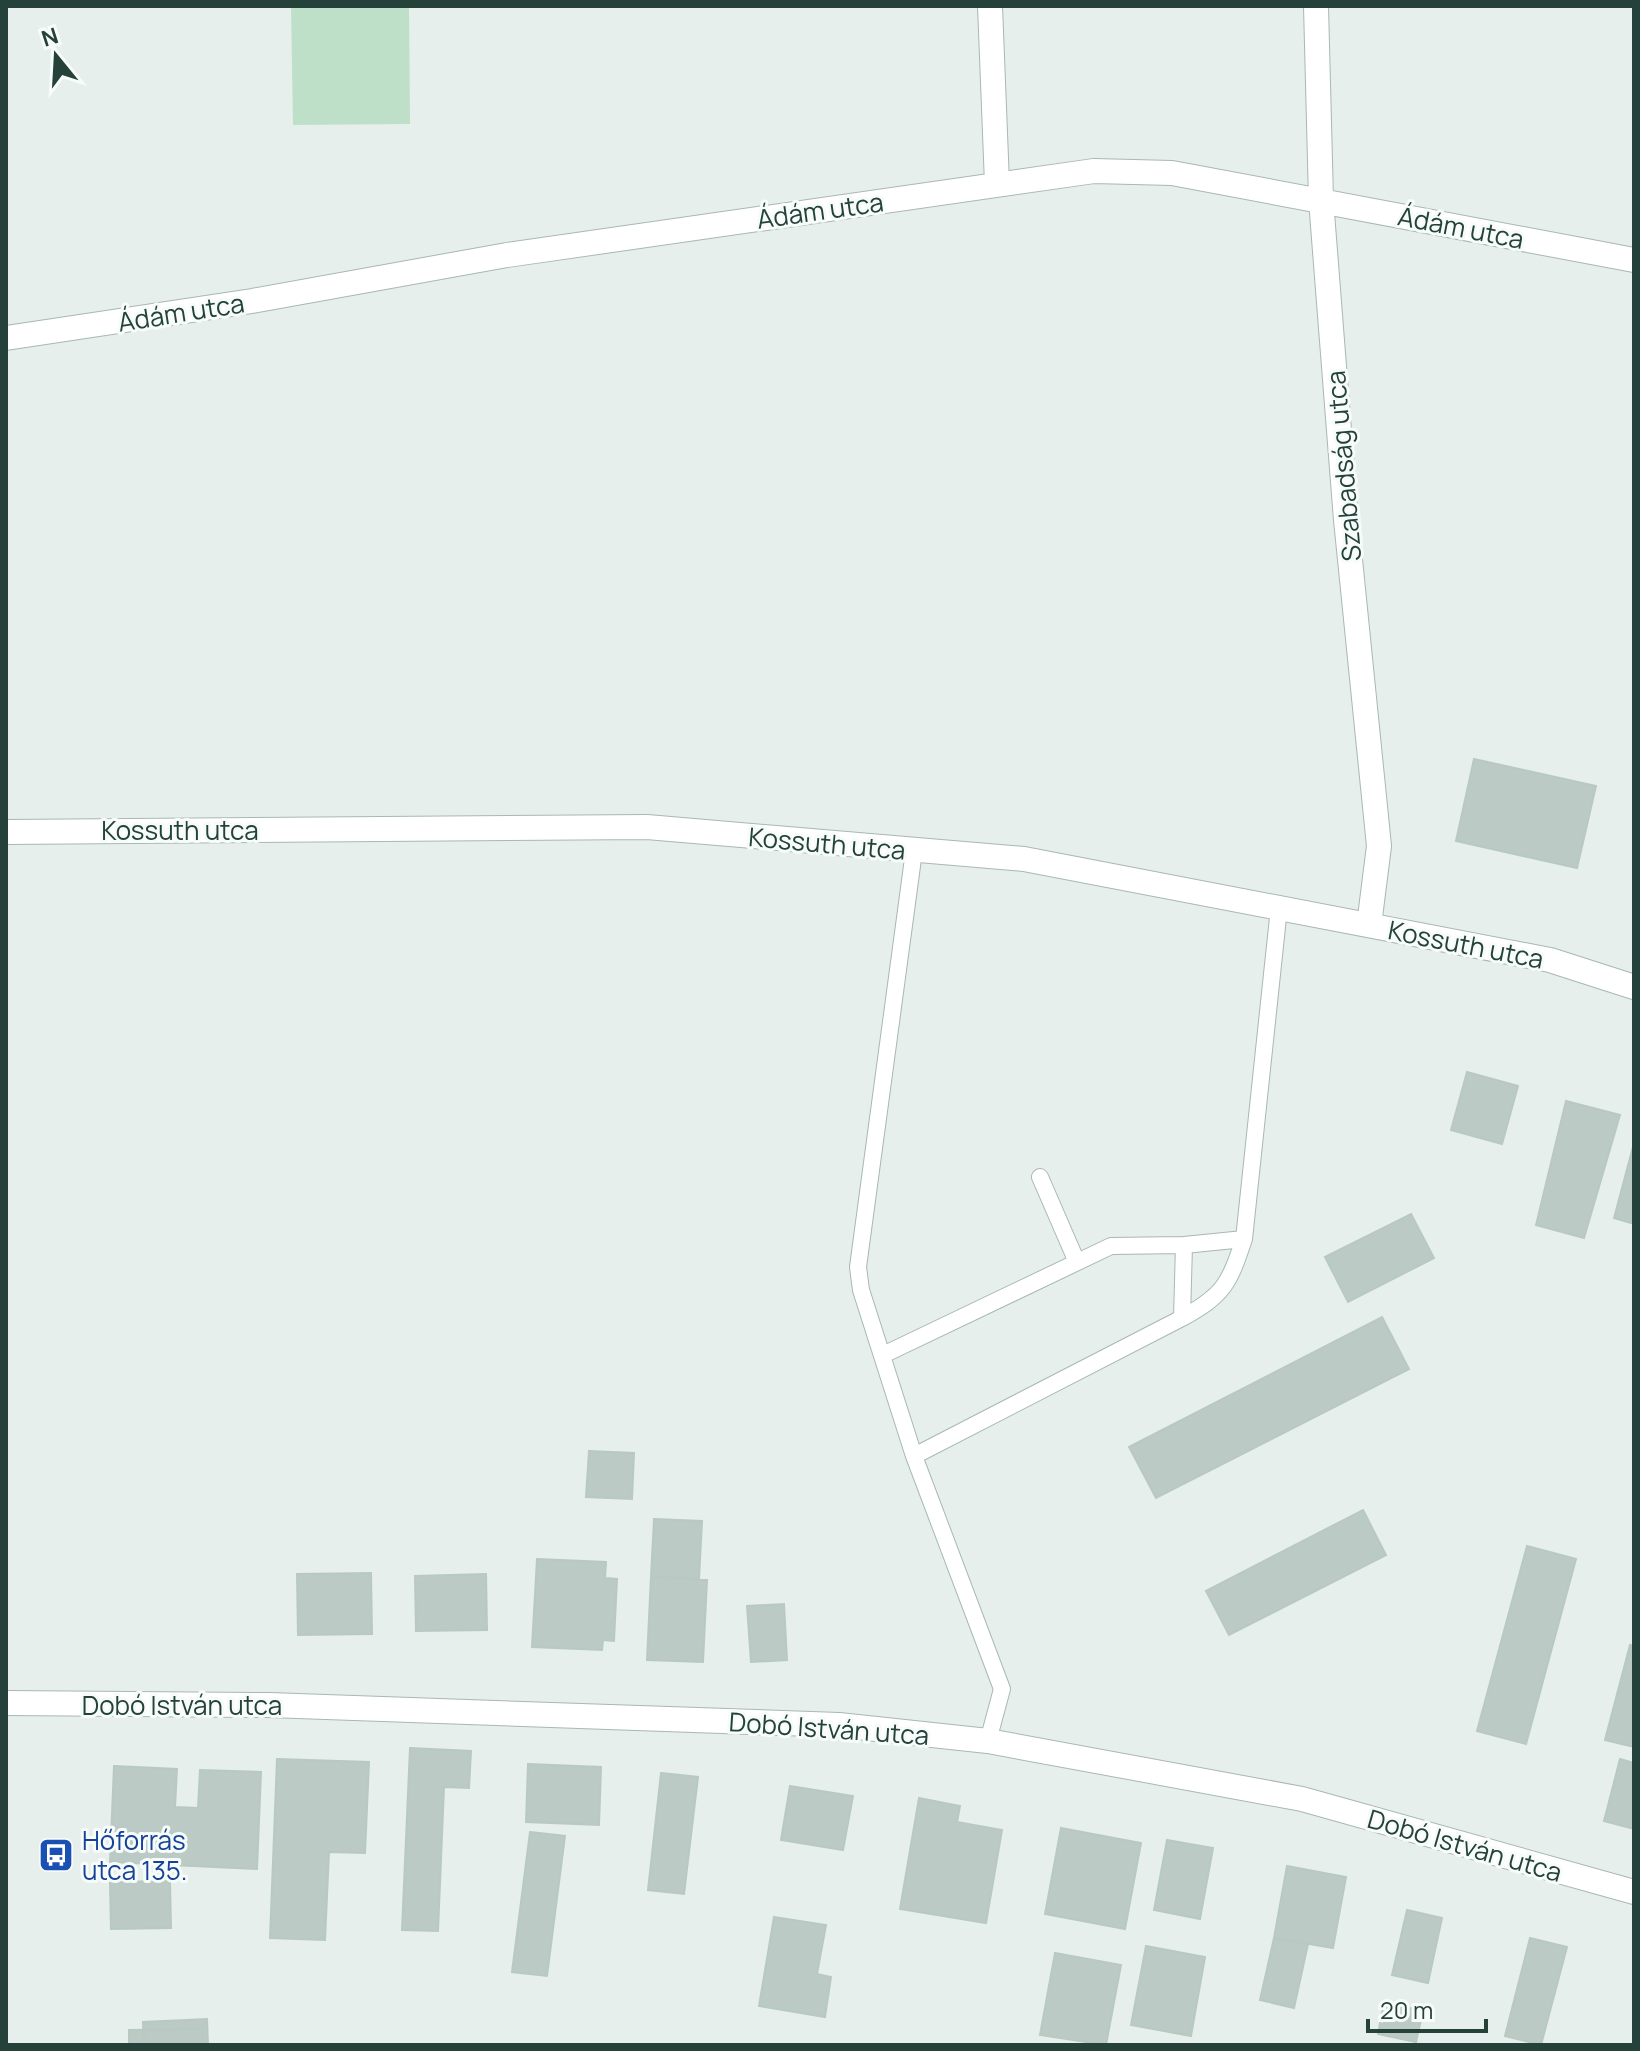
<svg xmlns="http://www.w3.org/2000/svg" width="1640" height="2051" viewBox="0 0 1640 2051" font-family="Manrope,sans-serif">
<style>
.green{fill:#bfe0c8}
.building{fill:#bbcac4;stroke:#b8c9c2;stroke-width:2}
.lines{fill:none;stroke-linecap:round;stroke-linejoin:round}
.service-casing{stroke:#a8b8b2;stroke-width:18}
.minor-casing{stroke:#a8b8b2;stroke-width:26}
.service{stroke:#fff;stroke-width:16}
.minor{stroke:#fff;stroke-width:24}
.labels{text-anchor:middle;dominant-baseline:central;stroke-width:6;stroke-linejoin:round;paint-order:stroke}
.street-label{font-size:26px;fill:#24423a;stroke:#f7fbf9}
.transit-label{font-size:26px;fill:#164399;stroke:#f7fbf9;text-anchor:start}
</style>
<rect width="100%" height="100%" fill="#e6efeb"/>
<!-- green -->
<path class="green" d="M291,6H409L410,124L293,125Z"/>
<!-- building -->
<path class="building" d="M1474,759L1596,786L1577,868L1456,841Z
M1467,1072L1518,1086L1502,1144L1451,1130Z
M1566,1101L1620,1115L1584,1238L1536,1225Z
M1634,1143V1224L1614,1218Z
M1411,1214L1434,1258L1348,1302L1325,1257Z
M1382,1317L1409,1369L1156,1498L1129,1447Z
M589,1451L634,1453L632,1499L586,1497Z
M1363,1510L1386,1555L1229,1635L1206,1591Z
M654,1519L702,1521L699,1579L651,1577Z
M1527,1546L1576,1559L1526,1744L1477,1731Z
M537,1559L606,1562L605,1578L617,1579L614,1641L603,1640L602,1650L532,1647Z
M371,1573L372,1634L298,1635L297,1574Z
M486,1574L487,1630L416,1631L415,1576Z
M651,1577L707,1580L703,1662L647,1660Z
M784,1604L787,1660L751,1662L747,1606Z
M1630,1645L1634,1646V1747L1605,1740Z
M410,1748L471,1751L469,1788L444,1787L438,1931L402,1930Z
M277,1759L369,1762L365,1853L329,1852L325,1940L270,1938Z
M1620,1759L1634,1763V1829L1604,1821Z
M528,1764L601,1767L599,1825L526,1822Z
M114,1766L177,1769L175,1807L198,1808L200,1770L261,1772L257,1869L110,1862Z
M661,1773L698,1777L684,1894L648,1890Z
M790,1786L853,1796L843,1850L781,1840Z
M919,1798L960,1806L957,1822L1002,1830L986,1923L900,1909Z
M1061,1828L1141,1843L1125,1929L1045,1914Z
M530,1832L565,1836L547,1976L512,1972Z
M1167,1840L1213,1848L1200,1919L1154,1910Z
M1287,1866L1346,1877L1333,1948L1274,1938Z
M170,1881L171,1928L111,1929L110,1882Z
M1407,1910L1442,1918L1428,1983L1392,1975Z
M774,1917L826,1925L817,1974L831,1977L825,2017L759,2006Z
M1274,1938L1308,1944L1294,2008L1260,2000Z
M1530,1938L1567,1947L1541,2045L1505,2036Z
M1146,1946L1205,1957L1191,2036L1131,2025Z
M1055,1953L1121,1965L1106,2045L1040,2035Z
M1384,2002L1423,2011L1416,2042L1378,2034Z
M207,2019L208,2045H144L143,2022Z
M203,2029V2045H129V2030Z"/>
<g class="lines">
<!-- service casing -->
<g class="service-casing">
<path id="service" d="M914,851L858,1267L861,1290L914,1456L1002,1689L988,1741
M1040,1177L1076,1260
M1182,1318L1184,1245
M883,1355L1111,1246L1184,1245L1244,1239
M914,1456L1182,1318C1224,1295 1229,1284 1244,1239L1279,908"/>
</g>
<!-- minor casing -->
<g class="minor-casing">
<path id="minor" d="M990,6L997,184
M1316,6L1321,200L1346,520L1379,846L1369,925
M6,338L252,301L507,255L1094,171L1172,173L1634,260
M6,832L647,827L1024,859L1550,960L1634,987
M6,1703L269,1705L839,1725L988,1741L1302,1799L1634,1892"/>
</g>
<!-- service -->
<use href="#service" class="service"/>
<!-- minor -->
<use href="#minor" class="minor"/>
</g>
<!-- icons -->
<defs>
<g id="bus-square" transform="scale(1.8)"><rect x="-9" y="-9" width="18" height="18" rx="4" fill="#1a4fb4" stroke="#f7fbf9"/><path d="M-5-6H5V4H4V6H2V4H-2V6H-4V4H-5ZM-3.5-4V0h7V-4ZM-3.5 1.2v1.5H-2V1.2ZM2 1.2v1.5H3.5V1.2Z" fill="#fff"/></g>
</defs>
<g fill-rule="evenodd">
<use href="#bus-square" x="56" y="1855"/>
</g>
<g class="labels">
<!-- street labels -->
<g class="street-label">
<text transform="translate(820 210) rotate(-8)">Ádám utca</text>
<text transform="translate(1461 227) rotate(11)">Ádám utca</text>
<text transform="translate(181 312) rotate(-9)">Ádám utca</text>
<text transform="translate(1343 466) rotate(-95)">Szabadság utca</text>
<text x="180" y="830">Kossuth utca</text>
<text transform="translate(827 843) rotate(5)">Kossuth utca</text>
<text transform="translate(1466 944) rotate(11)">Kossuth utca</text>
<text x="182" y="1705">Dobó István utca</text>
<text transform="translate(829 1728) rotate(4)">Dobó István utca</text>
<text transform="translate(1465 1845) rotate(16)">Dobó István utca</text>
</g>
<!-- transit labels -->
<g class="transit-label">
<text x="82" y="1840">Hőforrás<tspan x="82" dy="30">utca 135.</tspan></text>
</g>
</g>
<!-- border -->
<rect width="1640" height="2051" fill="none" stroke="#24423a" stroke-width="16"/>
<!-- north arrow -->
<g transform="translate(56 56) rotate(342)" stroke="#f7fbf9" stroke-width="6" paint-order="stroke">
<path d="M0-6L14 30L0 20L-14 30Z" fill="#24423a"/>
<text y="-12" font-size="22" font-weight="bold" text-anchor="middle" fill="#24423a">N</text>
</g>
<!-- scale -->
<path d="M1368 2019v12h118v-12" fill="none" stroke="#24423a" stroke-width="4"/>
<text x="1380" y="2019" font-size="24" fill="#24423a" stroke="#f7fbf9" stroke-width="6" paint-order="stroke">20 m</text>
</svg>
